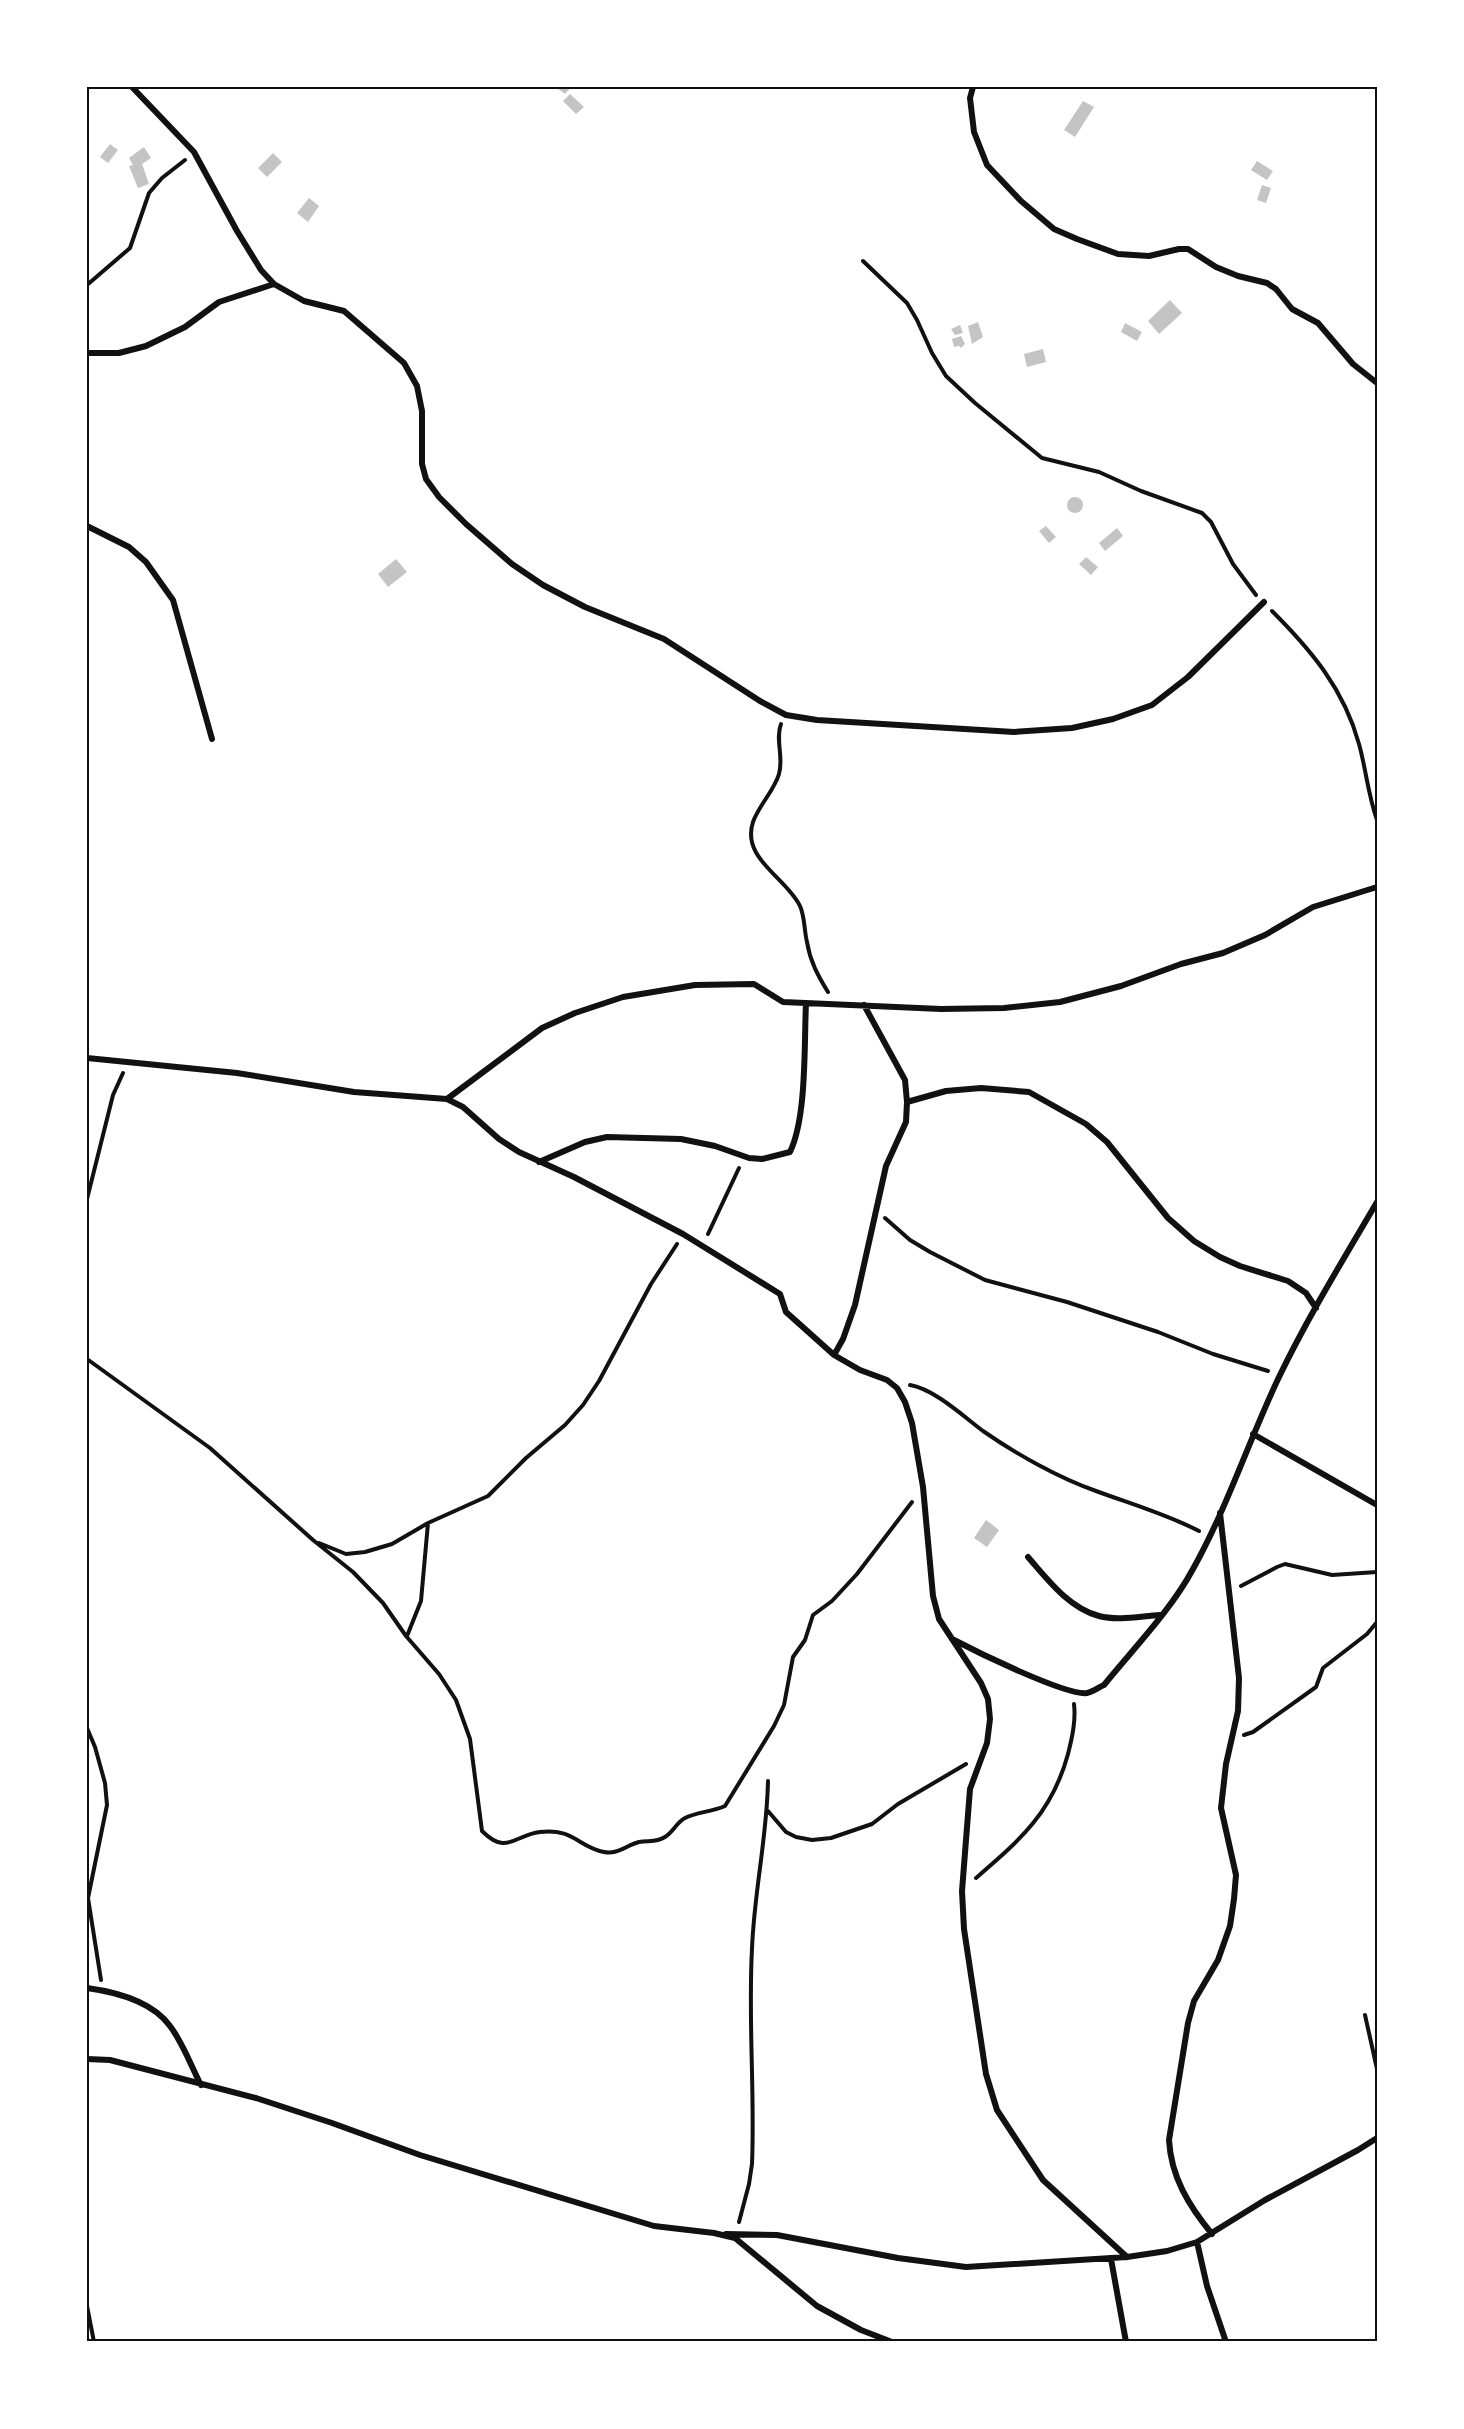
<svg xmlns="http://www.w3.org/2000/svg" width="1464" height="2429" viewBox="0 0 1464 2429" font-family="Barlow,sans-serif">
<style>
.building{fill:#c4c4c4}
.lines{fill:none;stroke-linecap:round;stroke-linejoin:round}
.path{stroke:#111;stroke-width:4}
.minor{stroke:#111;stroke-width:6}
.neatline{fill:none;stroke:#111;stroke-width:2}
</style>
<rect width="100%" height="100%" fill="#fff"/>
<!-- building -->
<path class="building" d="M555,87H571L565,94Z
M570,94L584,107L576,114L563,101Z
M1083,101L1094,107L1075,137L1064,130Z
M110,144L118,150L108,163L100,157Z
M144,147L151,158L142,164L149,184L138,188L129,166L133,165L129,158Z
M273,153L282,162L267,177L258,168Z
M1257,161L1273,171L1267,180L1251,170Z
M1262,185L1271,188L1266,203L1257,200Z
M309,198L319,206L308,222L297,213Z
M1170,300L1182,313L1159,334L1148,321Z
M978,322L983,337L972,344L968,326Z
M1125,323L1142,332L1137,341L1121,332Z
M960,325L963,333L955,335L951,329Z
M961,336L965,344L961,348L959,346L954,347L952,339Z
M1043,349L1046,362L1027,367L1024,354Z
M1067 505a8 8 0 1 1 16 0a8 8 0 1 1-16 0Z
M1046,526L1056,537L1049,543L1039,531Z
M1117,528L1123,536L1105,551L1099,543Z
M1086,557L1098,567L1091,575L1079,564Z
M396,559L407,572L388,587L378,574Z
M986,1520L999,1530L987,1547L974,1538Z"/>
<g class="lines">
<!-- path -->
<path class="path" d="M863,261L907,303L917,320L932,353L946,376L975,403L1042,458L1099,472L1141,491L1202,513L1211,522L1233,564L1256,595
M87,285L130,248L149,193L162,178L185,160
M1272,611C1311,650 1344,689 1359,744C1366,769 1368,795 1377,820
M781,724C775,740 784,757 779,774C774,791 759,805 753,822C741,859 786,877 800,906C805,917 804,930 807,942C810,961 818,976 828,992
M87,1199L113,1095L123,1073
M885,1218L910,1240L930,1252L985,1280L1067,1302L1158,1332L1213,1354L1268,1371
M708,1234L739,1168
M87,1359L210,1448L313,1540L353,1572L383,1603L406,1636L439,1674L456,1700L470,1739L482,1831C507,1856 514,1835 540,1832C574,1828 578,1847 604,1852C617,1855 627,1845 639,1842C648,1840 656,1843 665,1837C673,1832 677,1822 685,1818C696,1812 712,1812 725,1806L774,1726L784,1705L793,1657L805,1640L813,1615L832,1601L857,1574L912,1502
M910,1385C934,1389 963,1416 983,1431C1016,1454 1059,1478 1096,1491C1131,1504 1166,1514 1199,1531
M319,1543L346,1554L365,1552L392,1544L428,1523L488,1496L526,1458L565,1425L583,1405L599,1381L651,1284L677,1244
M1241,1586L1277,1567L1285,1564L1332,1575L1377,1572
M407,1636L421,1601L428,1523
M87,1728L95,1747L105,1783L107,1805L88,1898L101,1980
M1244,1735L1253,1732L1316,1687L1323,1668L1367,1634L1377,1622
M768,1811L786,1832L796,1837L812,1840L831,1838L872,1824L898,1804L966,1764
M976,1878C1020,1840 1052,1813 1068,1754C1072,1738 1076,1721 1074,1704
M1365,2015L1377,2069
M739,2222L749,2184L752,2164C755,2092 748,2020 752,1949C754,1892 767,1838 768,1781
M87,2306L94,2342"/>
<!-- minor -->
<path class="minor" d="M132,87L194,152L237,231L261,270L274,284L304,301L344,311L404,363L417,386L422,411V464L426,479L439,497L466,524L512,564L543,585L585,607L664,639L760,701L786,715L817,720L1014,732L1072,728L1113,719L1152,705L1188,677L1264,602
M973,87L970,98L974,132L987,165L1021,201L1054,229L1077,239L1118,254L1149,256L1179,249H1188L1216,267L1238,276L1267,283L1276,289L1292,309L1318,323L1353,364L1377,383
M87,353H119L146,346L185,327L219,302L274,284
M87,526L129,547L146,562L173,600L212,739
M87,1058L237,1073L354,1092L447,1099L463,1107L499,1139L519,1152L574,1177L683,1234L780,1294L786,1312L834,1355L860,1370L887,1380L897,1388L905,1402L912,1423L923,1487L933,1596L939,1619L981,1683L988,1699L990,1719L987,1743L970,1789L962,1891L964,1929L986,2074L997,2110L1043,2180L1127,2257
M447,1099L542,1028L575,1013L623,997L695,985L754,984L783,1002L941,1009L1004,1008L1060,1002L1121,986L1181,964L1223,953L1265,935L1313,907L1377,887
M907,1102L946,1091L981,1088L1029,1092L1086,1124L1107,1142L1168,1218L1194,1241L1220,1257L1240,1266L1288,1281L1306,1293L1316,1308
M539,1162L585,1142L607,1137L681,1139L715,1146L749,1158L762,1159L790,1152C807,1117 804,1044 806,1003
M834,1355L843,1339L855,1305L886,1166L906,1122L907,1102L905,1080L864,1005
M1253,1434L1377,1505
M1028,1557C1048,1580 1069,1608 1099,1616C1118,1621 1141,1616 1160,1615
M952,1639C975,1651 1066,1696 1087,1693C1093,1692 1099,1687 1104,1685C1134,1648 1171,1610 1193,1569C1227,1508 1249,1440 1279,1377C1308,1317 1343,1260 1377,1202
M87,1988C116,1992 152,2001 170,2026C183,2043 191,2066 201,2085
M87,2059L110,2060L256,2098L332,2123L420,2155L654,2226L714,2233L735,2238L817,2306L861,2330L892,2342
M726,2234L777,2235L898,2258L966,2267L1127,2257L1167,2251L1197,2242L1265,2200L1358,2150L1377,2138
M1212,2234C1189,2206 1171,2177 1169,2140L1188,2023L1194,2001L1218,1960L1230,1926L1234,1899L1236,1875L1221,1808L1226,1764L1238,1711L1239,1678L1220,1513
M1197,2242L1207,2286L1226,2342
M1111,2259L1126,2342"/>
</g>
<!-- border -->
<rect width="1464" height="2429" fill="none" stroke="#ffffff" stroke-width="177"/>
<rect x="88" y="88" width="1288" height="2252" class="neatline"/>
</svg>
